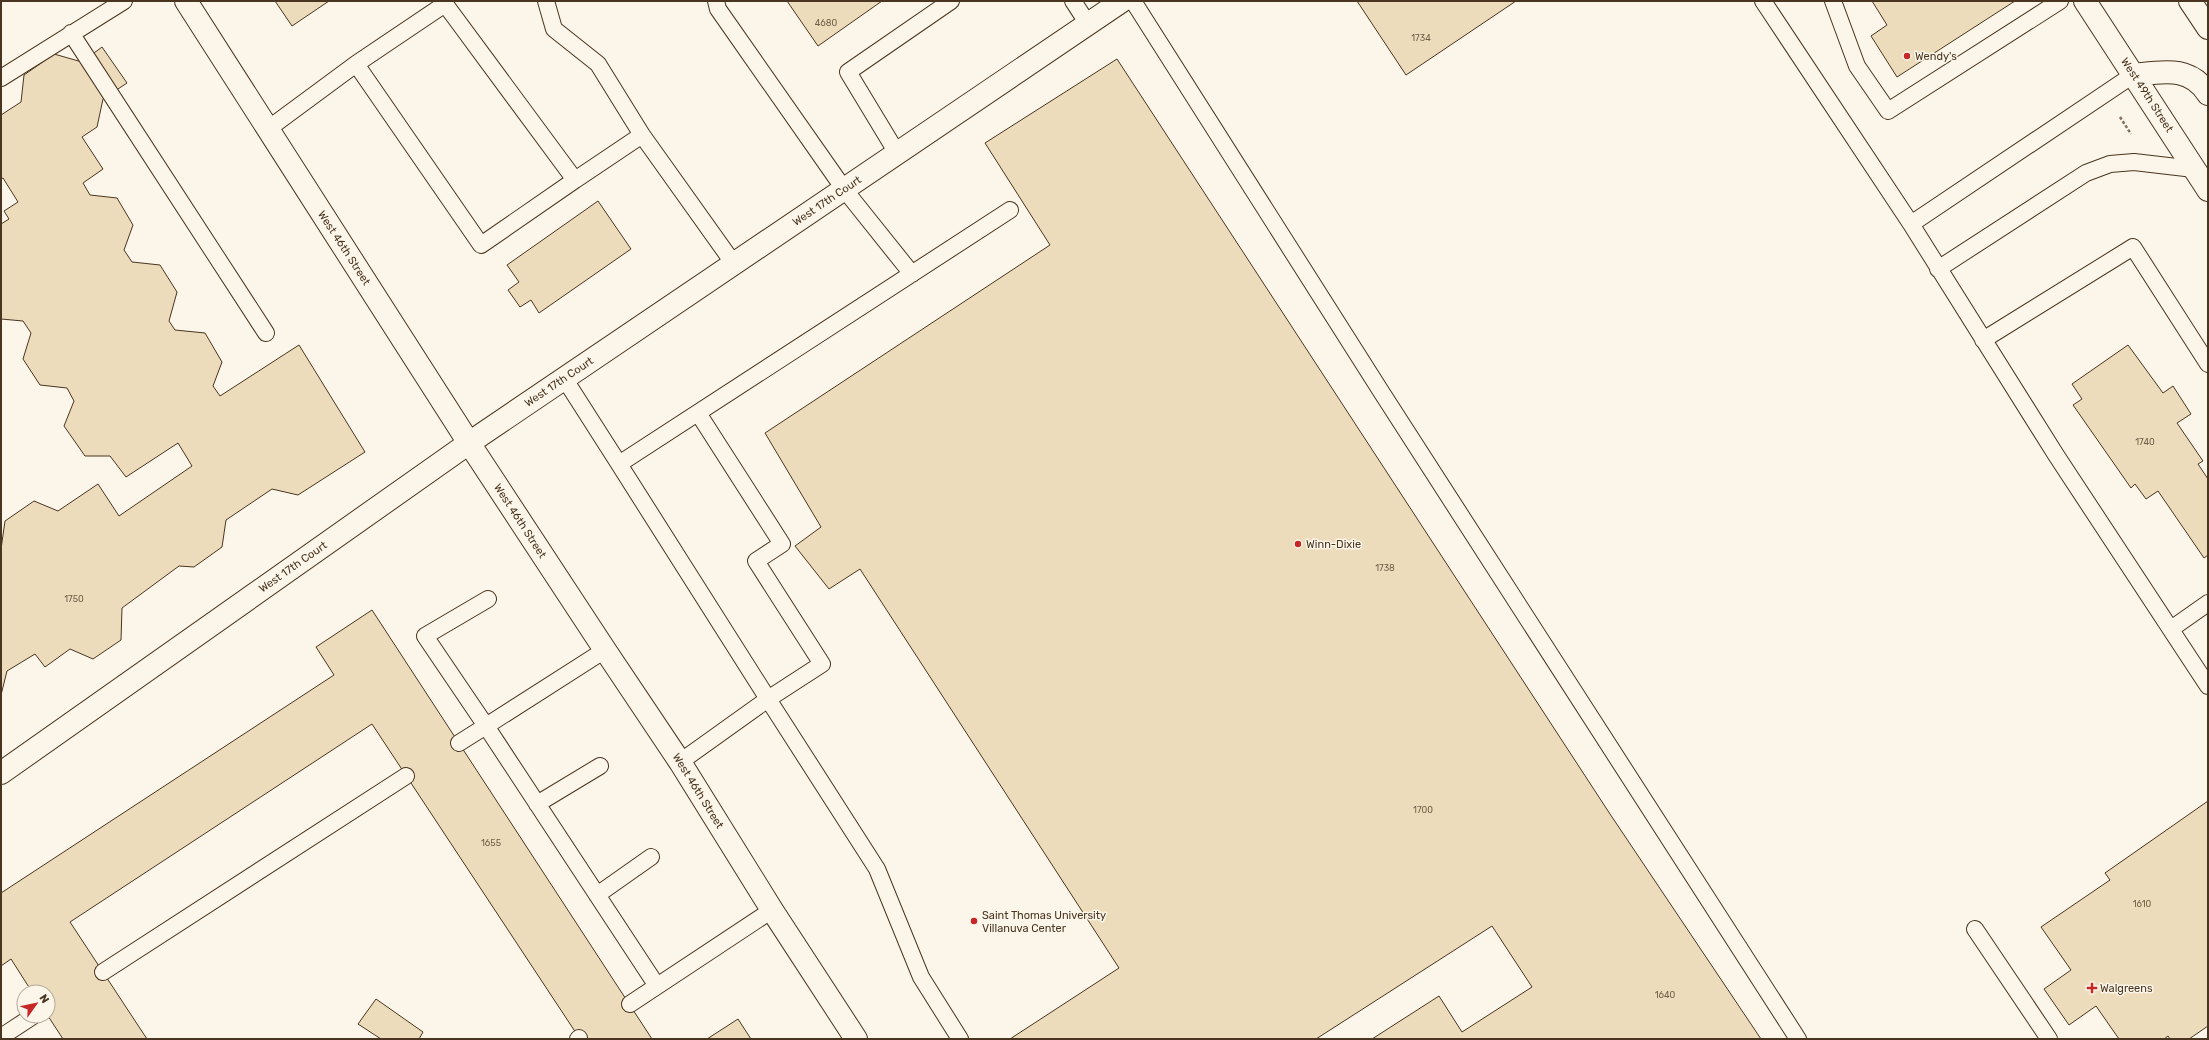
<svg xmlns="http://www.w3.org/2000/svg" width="2209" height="1040" viewBox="0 0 2209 1040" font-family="Rubik,sans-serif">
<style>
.building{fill:#ecdcbc;stroke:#4a3520}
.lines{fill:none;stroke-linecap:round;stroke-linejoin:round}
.service-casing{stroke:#4a3520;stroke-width:18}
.minor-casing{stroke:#4a3520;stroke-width:24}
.tertiary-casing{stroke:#4a3520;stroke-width:24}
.primary-casing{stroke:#4a3520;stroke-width:24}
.path{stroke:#7f6f5c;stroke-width:2.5;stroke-dasharray:3 2;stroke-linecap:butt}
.service{stroke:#fbf6e9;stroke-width:16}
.minor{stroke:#fbf6e9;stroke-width:22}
.tertiary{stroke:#fbf6e9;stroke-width:22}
.primary{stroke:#fbf6e9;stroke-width:22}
.poi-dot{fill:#c62828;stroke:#fbf6e9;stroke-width:1.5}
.labels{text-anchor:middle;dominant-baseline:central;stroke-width:3;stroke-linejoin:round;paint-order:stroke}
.number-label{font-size:9px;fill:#725f47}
.poi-label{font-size:11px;fill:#4a3520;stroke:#fbf6e9;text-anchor:start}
.street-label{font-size:11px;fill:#4a3520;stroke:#fbf6e9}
</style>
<rect width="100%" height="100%" fill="#fbf6e9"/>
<!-- building -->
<path class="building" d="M275,1H329L292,26Z
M787,1H882L818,46Z
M1357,1H1516L1406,75Z
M1872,1H2015L1897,77L1871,36L1887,25Z
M102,47L127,83L103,99L97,127L82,137L103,169L83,183L90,195L117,198L133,225L124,250L132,262L160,265L177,292L169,321L175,330L205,333L222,362L213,386L220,396L299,345L365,452L298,495L272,489L226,520L222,547L194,567L179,566L122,608L121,640L93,659L70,649L45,667L35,654L7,671L1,695V549L5,521L34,501L58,511L98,484L119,516L192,466L178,443L126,477L110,456H85L64,426L74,401L67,388L40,385L23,359L31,333L23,321L1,319V224L9,219L4,211L18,202L3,178L1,179V115L21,102L24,75L54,54L82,62Z
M1117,59L1610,814L1761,1039H1372L1439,996L1462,1032L1532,987L1492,926L1316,1039H1010L1119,968L860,569L829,589L795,546L821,527L765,433L1050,245L985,143Z
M598,201L631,249L539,313L531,300L520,307L508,290L519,282L507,265Z
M2128,345L2163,393L2173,386L2191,414L2177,423L2203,461L2198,464L2208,479V555L2204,558L2158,491L2146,499L2135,484L2131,488L2073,405L2082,399L2072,384Z
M372,610L652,1039H580L372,724L70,922L147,1039H63L48,1016V992H32L11,959L1,966V893L334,675L316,647Z
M2208,801V1026L2189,1039H2170L2168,1036L2164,1039H2119L2096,1006L2069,1025L2044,989L2071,970L2041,927L2110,880L2105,873Z
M376,999L423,1032L419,1039H381L358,1024Z
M738,1019L751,1039H707Z"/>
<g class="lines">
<!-- service casing -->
<g class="service-casing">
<path id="service" d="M546,1L554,29L598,64L642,135L734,264
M716,1L718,9L844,189L912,274
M1073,1L1088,24
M1133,1L1382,393L1798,1039
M1763,1L1911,224L2056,455L2208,686
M1833,1L1857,66L1888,111L2060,1
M71,33L266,333
M356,64L481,245L575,180
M1,78L124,1
M268,129L356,64L445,4L575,180L642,135
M897,153L848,72L951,1
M1911,224L2133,75
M1938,269L2086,173L2110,164L2134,162L2194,169
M1983,340L2133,247L2208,364
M564,378L619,464L1010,210
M698,413L782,544L756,561L822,664L768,699L877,869L921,977L960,1039
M619,464L768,699L680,762
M2171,629L2208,603
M605,650L486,726L657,986
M459,743L486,726L425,636L488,599
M537,804L600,766
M597,895L651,857
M1975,929L2049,1039
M103,972L406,776
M630,1004L772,910
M1,1037L33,1016
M578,1039L579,1038"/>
</g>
<!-- minor casing -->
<g class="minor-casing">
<path id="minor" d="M1,773L469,443"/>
</g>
<!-- tertiary casing -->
<g class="tertiary-casing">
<path id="tertiary" d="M186,1L469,443L605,650L680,762L772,910L856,1039
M469,443L1122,1"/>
</g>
<!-- primary casing -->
<g class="primary-casing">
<path id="primary" d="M2085,1L2208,190
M2190,1L2208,28
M2133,75C2162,72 2190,65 2208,94"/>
</g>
<!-- path -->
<path class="path" d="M2120,117L2131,134"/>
<!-- service -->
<use href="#service" class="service"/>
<!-- minor -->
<use href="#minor" class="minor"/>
<!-- tertiary -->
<use href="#tertiary" class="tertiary"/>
<!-- primary -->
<use href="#primary" class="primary"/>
</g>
<!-- markers -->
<g class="poi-dot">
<circle cx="1907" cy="56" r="4"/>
<circle cx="1298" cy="544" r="4"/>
<circle cx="974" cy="921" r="4"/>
<path d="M2090 982h4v4h4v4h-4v4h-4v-4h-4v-4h4z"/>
</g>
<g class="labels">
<!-- number labels -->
<g class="number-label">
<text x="826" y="23">4680</text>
<text x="1421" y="38">1734</text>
<text x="2145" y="442">1740</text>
<text x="1385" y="568">1738</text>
<text x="74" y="599">1750</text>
<text x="1423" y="810">1700</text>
<text x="491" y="843">1655</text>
<text x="2142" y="904">1610</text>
<text x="1665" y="995">1640</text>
</g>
<!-- poi labels -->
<g class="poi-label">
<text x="1915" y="56">Wendy's</text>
<text x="1306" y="544">Winn-Dixie</text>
<text x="982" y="915">Saint Thomas University<tspan x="982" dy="13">Villanuva Center</tspan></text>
<text x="2100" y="988">Walgreens</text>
</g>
<!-- street labels -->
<g class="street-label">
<text transform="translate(2147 95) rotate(57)">West 49th Street</text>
<text transform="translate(827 201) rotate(-34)">West 17th Court</text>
<text transform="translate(344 248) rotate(57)">West 46th Street</text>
<text transform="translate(559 382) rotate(-34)">West 17th Court</text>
<text transform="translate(520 521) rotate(57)">West 46th Street</text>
<text transform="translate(293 567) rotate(-35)">West 17th Court</text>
<text transform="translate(698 791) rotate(58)">West 46th Street</text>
</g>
</g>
<!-- border -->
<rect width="2209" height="1040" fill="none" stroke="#4a3520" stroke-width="4"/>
<!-- north arrow -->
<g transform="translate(36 1004) rotate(57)"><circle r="19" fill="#fbf6e9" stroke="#b4a999"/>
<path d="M0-3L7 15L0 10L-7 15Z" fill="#c62828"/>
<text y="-6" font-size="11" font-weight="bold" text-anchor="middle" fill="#4a3520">N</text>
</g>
</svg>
